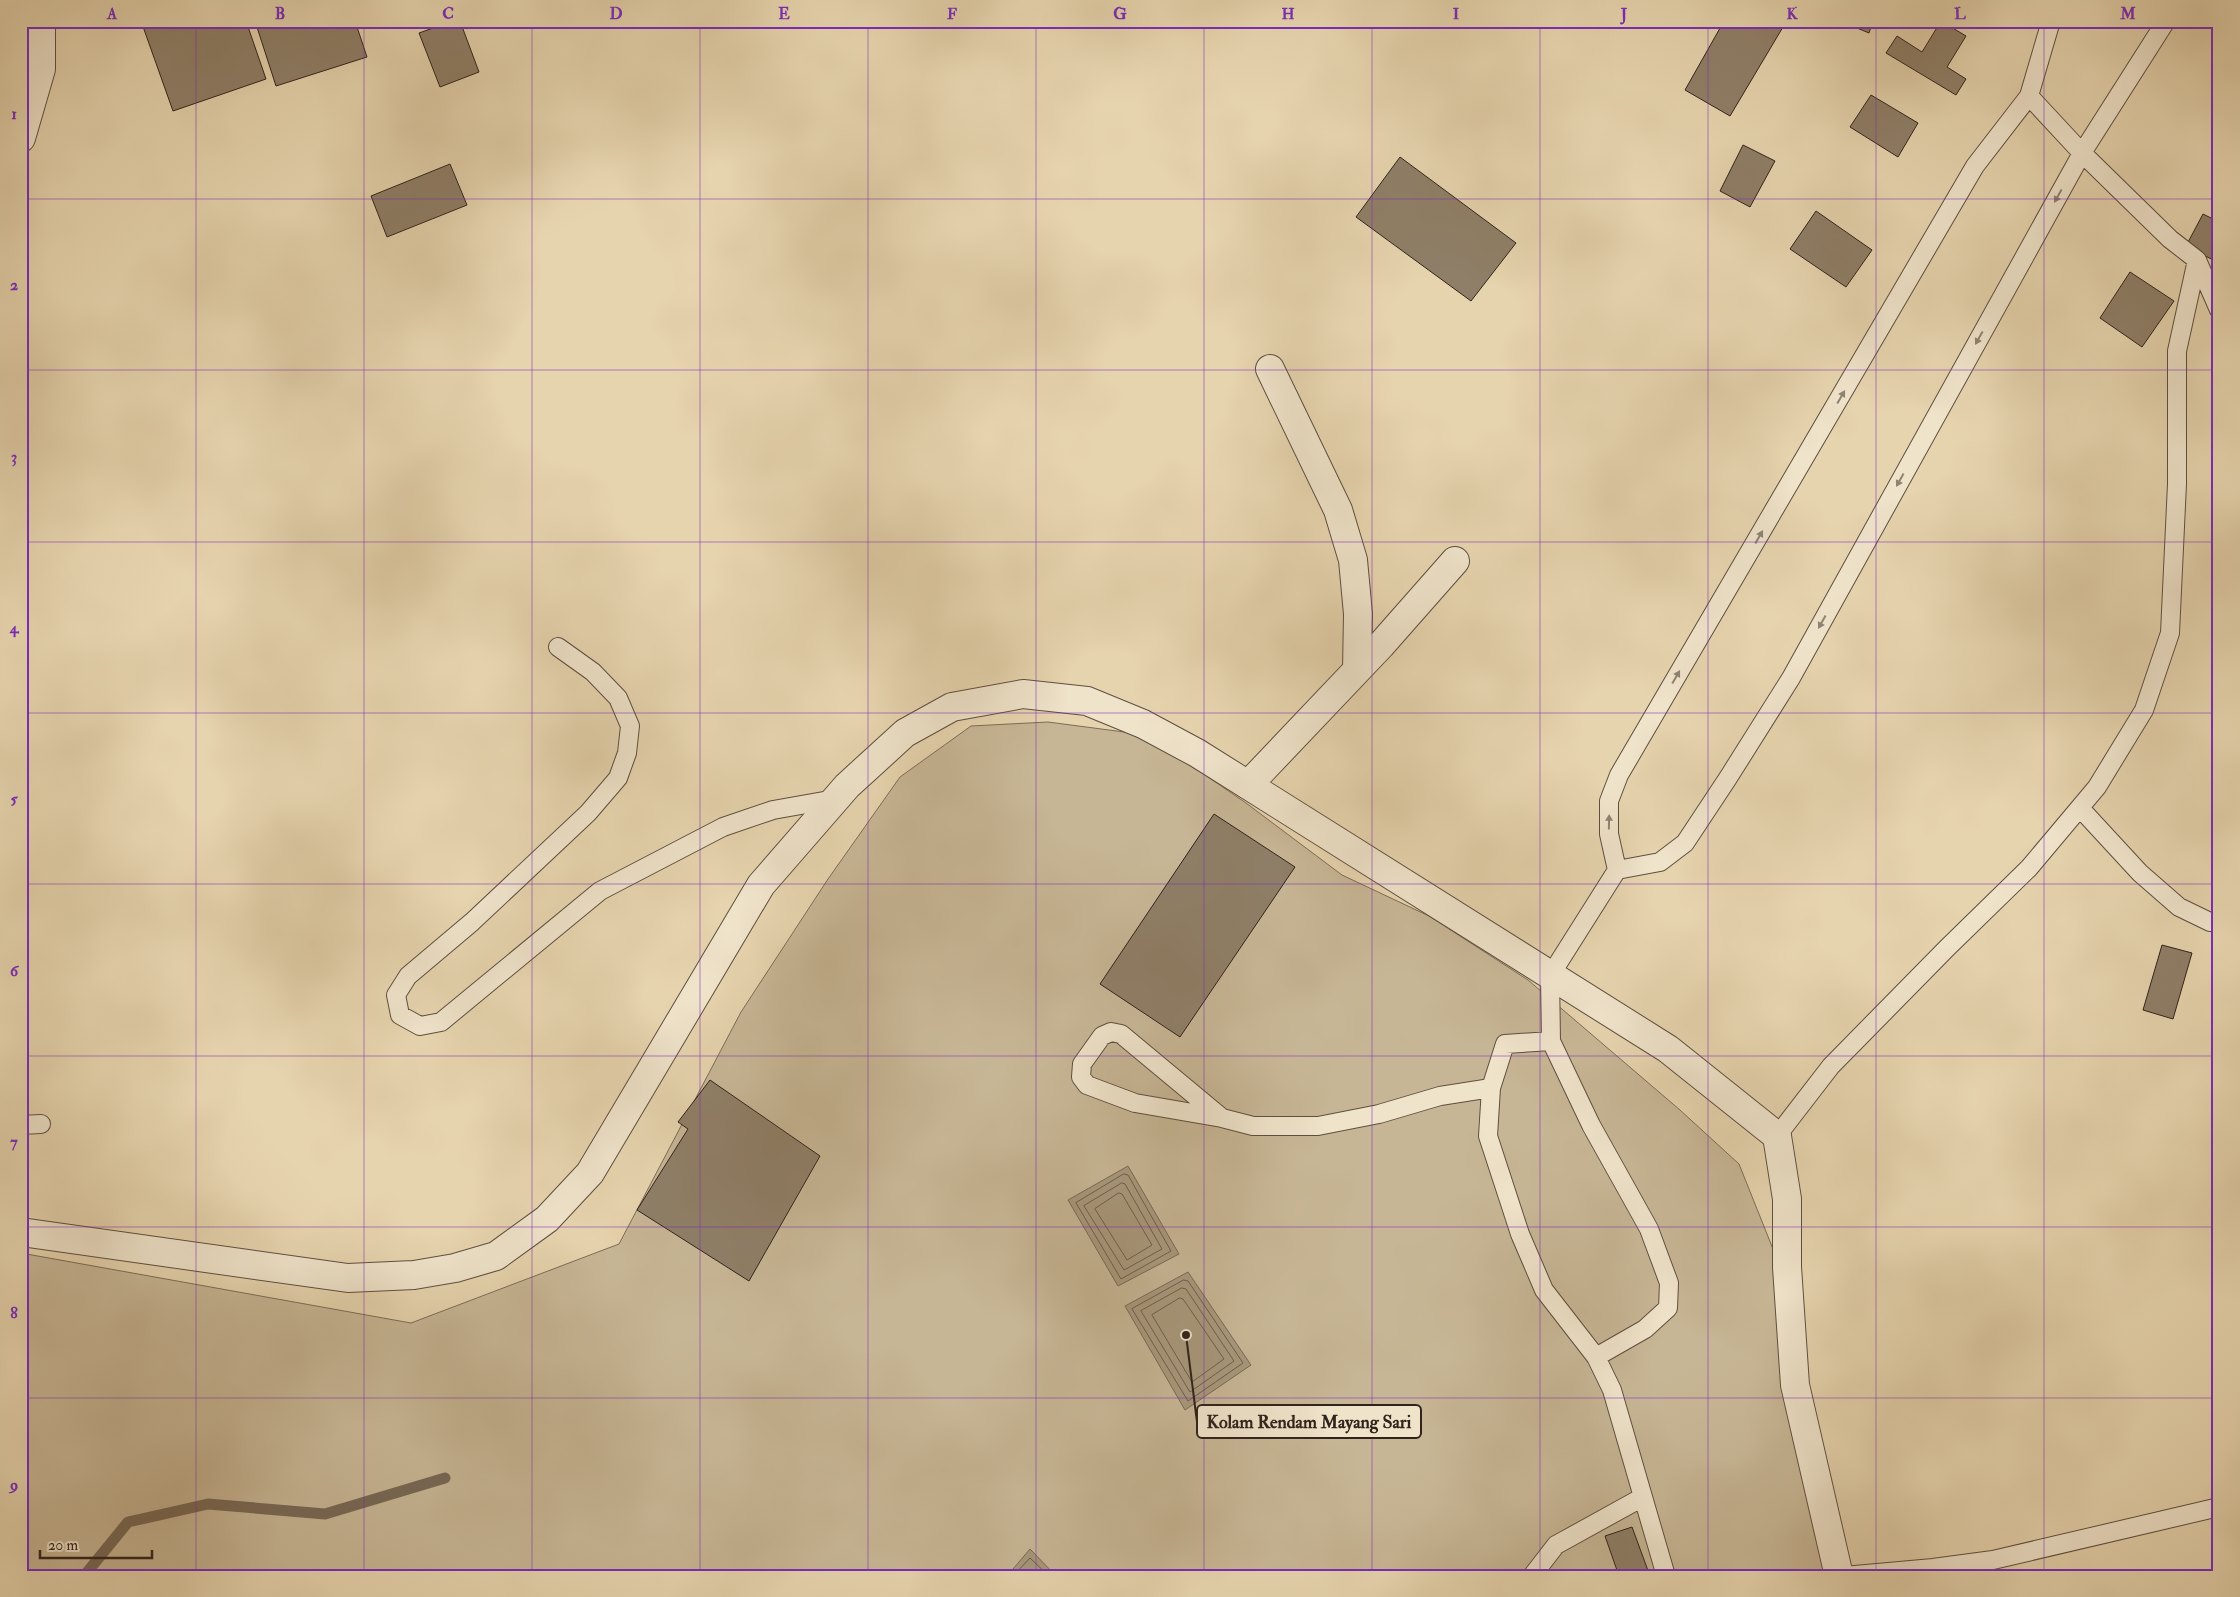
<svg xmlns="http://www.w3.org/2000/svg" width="2240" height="1597" viewBox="0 0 2240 1597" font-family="'IM FELL Double Pica',serif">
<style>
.green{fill:#c7b695;stroke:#7c6c58}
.water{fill:#a8987c;stroke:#786956}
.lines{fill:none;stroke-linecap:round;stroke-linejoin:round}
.shore{stroke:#6c5e4c;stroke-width:1}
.stream{stroke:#786956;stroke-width:11}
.building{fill:#8f7f68;stroke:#30231c}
.service-casing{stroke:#5e4f40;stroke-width:20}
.minor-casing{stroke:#5e4f40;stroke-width:30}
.service{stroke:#efe3ca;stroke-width:18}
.minor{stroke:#efe3ca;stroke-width:28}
.oneway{fill:#908373}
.grid{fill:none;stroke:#7b2cbf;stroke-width:1;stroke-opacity:0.55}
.leader{fill:none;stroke:#30231c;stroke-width:2}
.callout-dot{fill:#30231c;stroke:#efe3ca;stroke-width:2}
.callout{fill:#efe3ca;stroke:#30231c;stroke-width:2}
.callout-label{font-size:18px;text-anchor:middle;font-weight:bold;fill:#30231c}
.neatline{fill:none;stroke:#7b2cbf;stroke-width:2}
.grid-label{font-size:16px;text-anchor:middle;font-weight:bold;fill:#7b2cbf}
</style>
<rect width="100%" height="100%" fill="#e6d4ae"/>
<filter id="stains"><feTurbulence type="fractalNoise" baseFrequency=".004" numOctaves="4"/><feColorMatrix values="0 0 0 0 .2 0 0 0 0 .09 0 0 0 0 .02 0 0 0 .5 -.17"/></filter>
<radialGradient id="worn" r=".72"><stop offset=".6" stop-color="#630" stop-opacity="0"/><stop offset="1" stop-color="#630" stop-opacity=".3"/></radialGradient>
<!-- green -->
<path class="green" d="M1048,722L1147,735L1246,803L1342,875L1429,916L1528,980L1680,1110L1739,1164L1775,1254L1824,1576H21V1253L411,1323L619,1244L741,1012L828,879L900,777L971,726Z"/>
<!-- water -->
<path class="water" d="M1128,1166L1179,1254L1118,1286L1068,1200Z
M1188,1272L1251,1365L1185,1410L1125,1306Z
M1030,1549L1056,1576H1007Z"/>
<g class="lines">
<!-- shore -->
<path class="shore" d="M1124,1174L1128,1175L1171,1251L1121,1279L1076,1203Z
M1122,1183L1125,1184L1162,1249L1124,1270L1084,1206Z
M1119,1193L1122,1194L1152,1245L1127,1260L1095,1209Z
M1184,1280L1188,1281L1243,1363L1188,1401L1132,1309Z
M1182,1288L1186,1289L1234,1361L1190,1392L1141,1311Z
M1180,1298L1183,1299L1224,1359L1192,1382L1152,1315Z
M1013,1576L1030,1558L1049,1576"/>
<!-- stream -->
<path class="stream" d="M84,1576L128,1522L208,1504L325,1514L445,1478"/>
</g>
<!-- building -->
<path class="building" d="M141,21H246L266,79L173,111Z
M255,21H375L357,27L367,57L276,86Z
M453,21H460L479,72L440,87L419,33Z
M1724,21H1773L1783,27L1730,116L1685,90Z
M1840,21H1873L1869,33Z
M1941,21L1966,36L1947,67L1966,79L1956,95L1886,53L1897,36L1922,52Z
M1871,95L1918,123L1898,157L1850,127Z
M1743,145L1775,161L1750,207L1720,191Z
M1400,157L1516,243L1471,301L1356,217Z
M450,164L467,205L387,237L371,196Z
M1816,211L1872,250L1846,287L1790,249Z
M2203,214L2219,222V263L2186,246Z
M2130,272L2174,301L2142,347L2100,318Z
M1214,814L1295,867L1180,1037L1100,984Z
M2162,945L2192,953L2173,1019L2143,1010Z
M710,1080L820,1156L749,1281L637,1210L688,1129L678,1122Z
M1632,1527L1650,1576H1619L1605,1536Z"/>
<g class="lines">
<!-- service casing -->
<g class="service-casing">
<path id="service" d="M2051,21L2029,96L2082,153L2170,239L2197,260L2219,310
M558,647L593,672L618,698L630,726L627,753L618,778L588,813L472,922L408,976L396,995L400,1015L420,1026L441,1022L600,891L723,827L773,810L835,799
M2080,808L2140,873L2179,907L2210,922
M1617,870L1660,862L1685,843L1728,778L1791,678L2082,153L2166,21
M1551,1041L1591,1125L1649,1229L1669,1283L1668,1308L1645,1329L1596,1357
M1222,1118L1121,1034L1111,1032L1102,1036L1082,1064L1081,1077L1087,1085L1135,1103L1222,1118L1253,1126H1318L1379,1114L1440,1096L1491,1088
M21,1125L41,1124
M1777,1136L1831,1066L1947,948L2029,868L2097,787L2144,710L2170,633L2177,484V351L2197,260
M1643,1497L1666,1576
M1532,1576L1556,1545L1643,1497L1612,1390L1596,1357L1544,1290L1520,1234L1488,1136L1491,1088L1505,1044L1551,1041L1550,976L1617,870L1609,834V801L1619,775L1975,166L2029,96
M1844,1576L1933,1568L1993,1560L2219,1507"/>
</g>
<!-- minor casing -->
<g class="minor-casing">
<path id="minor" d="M21,138L41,69V21
M1270,369L1338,510L1353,560L1358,614L1357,670
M1248,785L1381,645L1455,561
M21,1232L348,1278L414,1275L455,1268L496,1256L547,1219L590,1173L761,885L847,786L905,733L952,707L1023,694L1087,701L1143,724L1197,753L1668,1049L1777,1136L1787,1199V1267L1795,1385L1839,1576"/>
</g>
<!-- service -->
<use href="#service" class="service"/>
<!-- minor -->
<use href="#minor" class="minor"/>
</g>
<!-- one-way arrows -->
<defs><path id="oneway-solid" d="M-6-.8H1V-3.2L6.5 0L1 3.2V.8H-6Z" transform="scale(1.25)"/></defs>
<g class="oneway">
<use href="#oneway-solid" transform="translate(2058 196) rotate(119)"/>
<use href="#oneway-solid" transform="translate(1979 338) rotate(119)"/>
<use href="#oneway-solid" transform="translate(1841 397) rotate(-60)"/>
<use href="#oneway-solid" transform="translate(1900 480) rotate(119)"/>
<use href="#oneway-solid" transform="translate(1759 537) rotate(-60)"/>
<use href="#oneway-solid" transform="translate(1822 622) rotate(119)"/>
<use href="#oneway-solid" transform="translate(1676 677) rotate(-60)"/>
<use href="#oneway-solid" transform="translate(1609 822) rotate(-89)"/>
</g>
<!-- grid -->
<path class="grid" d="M196,21V1576M364,21V1576M532,21V1576M700,21V1576M868,21V1576M1036,21V1576M1204,21V1576M1372,21V1576M1540,21V1576M1708,21V1576M1876,21V1576M2044,21V1576M21,199H2219M21,370H2219M21,542H2219M21,713H2219M21,884H2219M21,1056H2219M21,1227H2219M21,1398H2219"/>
<!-- callouts -->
<path class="leader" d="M1186 1335L1197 1422"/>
<circle class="callout-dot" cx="1186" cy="1335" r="5"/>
<rect class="callout" x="1197" y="1405" width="224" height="33" rx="5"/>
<g class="callout-label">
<text x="1309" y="1428">Kolam Rendam Mayang Sari</text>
</g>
<!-- margin -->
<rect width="2240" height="1597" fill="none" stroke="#e6d4ae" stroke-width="55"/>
<!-- scale -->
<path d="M40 1550v8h112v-8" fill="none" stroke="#30231c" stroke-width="2.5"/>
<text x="48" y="1550" font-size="15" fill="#30231c" stroke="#efe3ca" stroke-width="4" paint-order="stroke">20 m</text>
<rect x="28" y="28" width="2184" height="1542" class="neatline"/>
<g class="grid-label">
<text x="112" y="19">A</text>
<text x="280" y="19">B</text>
<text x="448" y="19">C</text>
<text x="616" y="19">D</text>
<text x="784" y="19">E</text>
<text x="952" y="19">F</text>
<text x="1120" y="19">G</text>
<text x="1288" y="19">H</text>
<text x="1456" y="19">I</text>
<text x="1624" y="19">J</text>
<text x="1792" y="19">K</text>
<text x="1960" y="19">L</text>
<text x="2128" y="19">M</text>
<text x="14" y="119">1</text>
<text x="14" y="290">2</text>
<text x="14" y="462">3</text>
<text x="14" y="633">4</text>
<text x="14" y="804">5</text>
<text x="14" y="976">6</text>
<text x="14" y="1147">7</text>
<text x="14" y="1318">8</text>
<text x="14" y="1490">9</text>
</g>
<rect width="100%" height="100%" filter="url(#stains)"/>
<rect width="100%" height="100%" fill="url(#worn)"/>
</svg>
